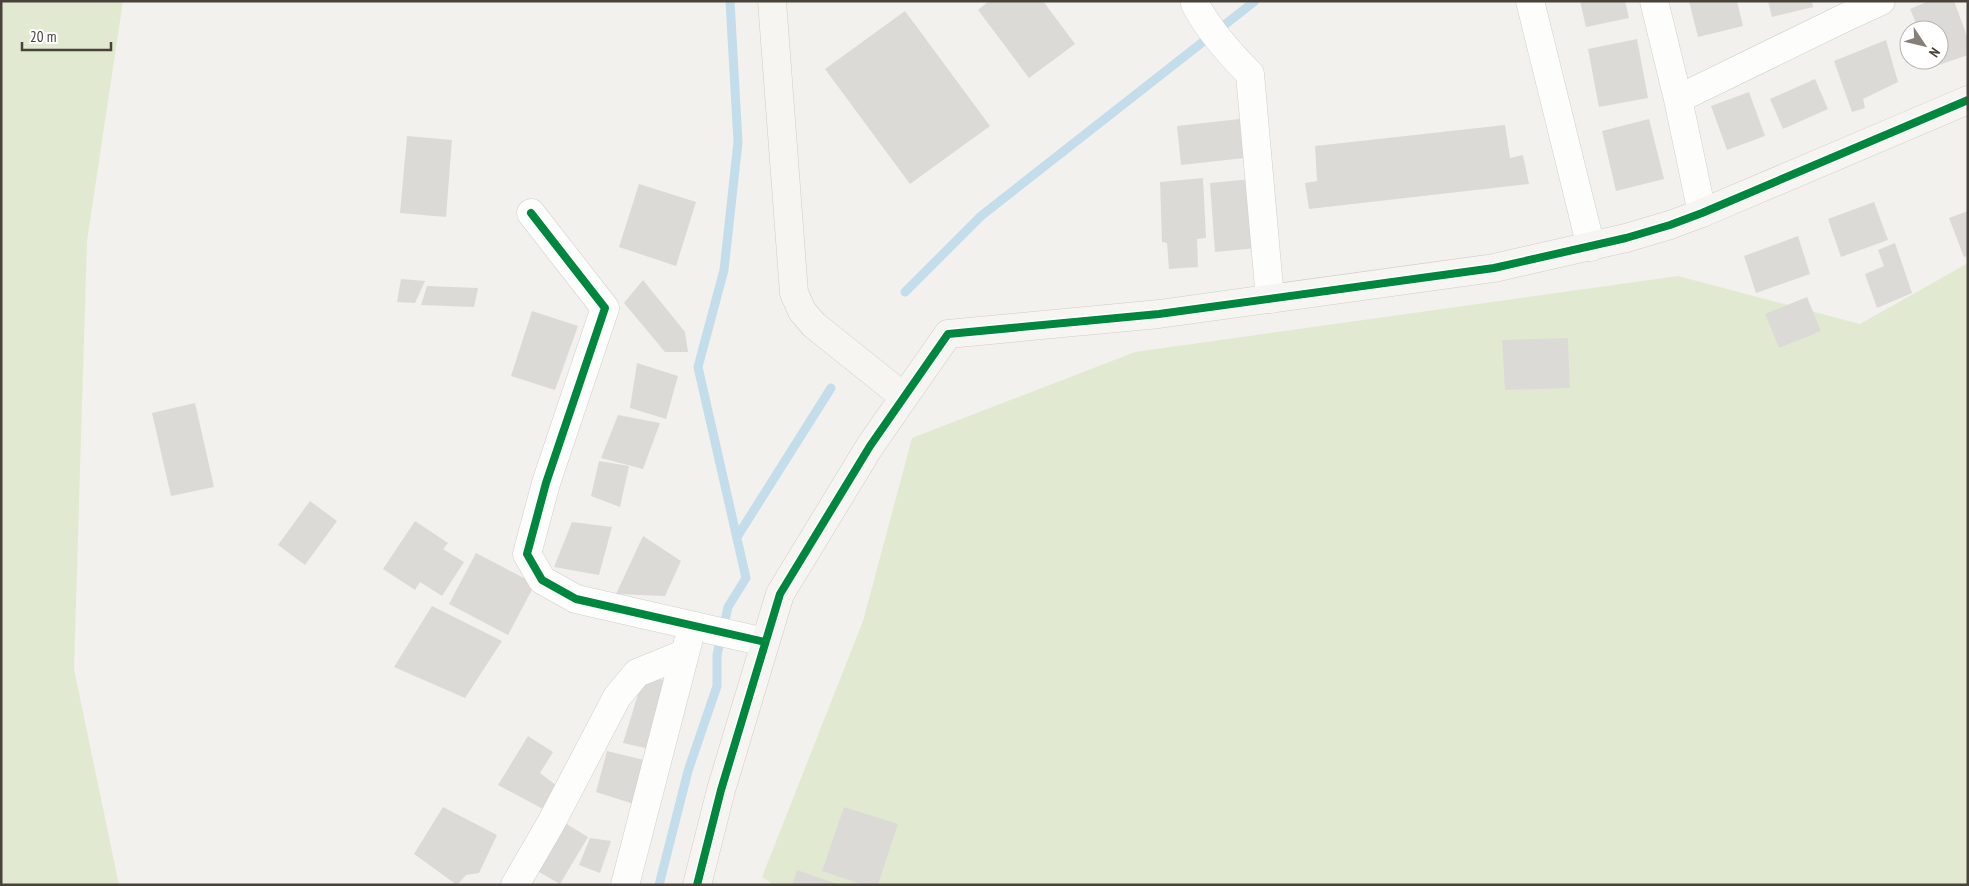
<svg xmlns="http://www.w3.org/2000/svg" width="1969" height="886" viewBox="0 0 1969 886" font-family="'PT Sans Narrow',sans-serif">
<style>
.green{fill:#e1ead1}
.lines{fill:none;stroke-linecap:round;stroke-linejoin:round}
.stream{stroke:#c4ddeb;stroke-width:9}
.building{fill:#dcdad7}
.street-casing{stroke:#d0cfcb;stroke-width:29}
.secondary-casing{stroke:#d0cdc6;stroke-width:29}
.street{stroke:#fdfdfc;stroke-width:28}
.secondary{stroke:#f7f5f1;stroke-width:28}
.cycleway-casing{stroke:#fff;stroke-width:11}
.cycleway{stroke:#00873e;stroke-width:8}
</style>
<rect width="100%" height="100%" fill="#f2f1ee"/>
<!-- green -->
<path class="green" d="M1,1H123L87,241L74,669L119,885H1Z
M1968,263V885H774L762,877L863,621L912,438L1135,352L1678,276L1860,324Z"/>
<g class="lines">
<!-- stream -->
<path class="stream" d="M905,292L981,216L1255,1
M737,537L831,388
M659,885L688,771L717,686V655L728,607L746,578L698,367L724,270L738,142L730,1"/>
</g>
<!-- building -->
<path class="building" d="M989,1H1043L1075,44L1029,78L978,10Z
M1580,1H1625L1629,18L1586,27Z
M1689,1H1737L1743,26L1698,37Z
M1768,1H1812L1813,7L1772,17Z
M1929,1H1954L1968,39V55L1933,67L1931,60H1939V30H1919L1910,9Z
M905,11L990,126L910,184L825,69Z
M1637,39L1648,98L1599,107L1588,49Z
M1886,40L1898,82L1863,99L1865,108L1852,112L1834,61Z
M1815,79L1828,109L1783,129L1770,99Z
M1749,92L1765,136L1727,150L1711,106Z
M1249,118L1254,157L1181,165L1177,126Z
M1649,119L1664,179L1616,191L1602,131Z
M1505,125L1510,158L1523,155L1529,184L1309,209L1305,183L1317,181L1315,146Z
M407,136L452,140L446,217L400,213Z
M1203,178L1206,238L1197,239L1198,267L1169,269L1167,243L1162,242L1160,182Z
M1252,179L1257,248L1215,252L1210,183Z
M639,184L696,202L676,266L619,247Z
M1874,202L1888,240L1841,257L1828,219Z
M1968,211V256L1964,257L1949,218Z
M1798,236L1810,274L1756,293L1744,256Z
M1895,243L1912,293L1877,308L1865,274L1884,266L1878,250Z
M401,279L425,281L415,303L397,302Z
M643,280L685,332L688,352H665L624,303Z
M427,286L478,288L474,307L421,305Z
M1807,297L1821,331L1779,348L1765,314Z
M532,311L578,326L555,390L511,376Z
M1568,338L1570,388L1505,390L1502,340Z
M637,363L678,376L666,419L630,408Z
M195,403L214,487L171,496L152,413Z
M618,415L660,423L643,469L601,458Z
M599,461L629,466L620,507L591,496Z
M310,501L337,521L305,565L278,545Z
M415,521L448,543L443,549L464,562L442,596L420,582L415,590L383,569Z
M572,522L612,527L599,575L554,567Z
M643,536L681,561L665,596L616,594Z
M476,553L535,584L508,635L449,604Z
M432,606L502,641L465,698L394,667Z
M644,675L675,683L654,750L623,743Z
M528,736L553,752L540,773L557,786L543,809L498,785Z
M607,751L648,761L637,805L596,792Z
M443,807L497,835L479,873L466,875L457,885L414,854Z
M844,807L898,824L878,885H863L822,871Z
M560,820L588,837L560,884L532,868Z
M590,838L611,841L600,873L579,865Z
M797,870L837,884V885H792Z"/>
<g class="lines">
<!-- street casing -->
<g class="street-casing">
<path id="street" d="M1530,1L1591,247
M1654,1L1678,99L1702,213
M1195,4C1209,30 1229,53 1250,74L1270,299
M1678,99L1842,19L1881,1
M531,213L605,308L546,483L527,554L542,580L576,599L765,642
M515,885L551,823L617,697L637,673L684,654
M625,885L688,642"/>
</g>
<!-- secondary casing -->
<g class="secondary-casing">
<path id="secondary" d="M772,1L794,293L802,311L814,325L904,397
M697,885L721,790L780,594L870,446L948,334L1159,314L1494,268L1626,238L1670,225L1702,213L1968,100"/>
</g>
<!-- street -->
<use href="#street" class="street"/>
<!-- secondary -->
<use href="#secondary" class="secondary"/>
<!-- cycleway casing -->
<g class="cycleway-casing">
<path id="cycleway" d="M531,213L605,308L546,483L527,554L542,580L576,599L765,642
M697,885L721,790L780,594L870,446L948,334L1159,314L1494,268L1626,238L1670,225L1702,213L1968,100"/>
</g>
<!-- cycleway -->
<use href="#cycleway" class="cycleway"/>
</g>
<!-- border -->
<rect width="1969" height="886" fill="none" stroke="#48423a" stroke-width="5"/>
<!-- north arrow -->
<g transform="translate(1924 45) rotate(125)"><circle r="24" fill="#ffffff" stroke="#b6b3b0"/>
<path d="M0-4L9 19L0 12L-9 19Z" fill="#847f79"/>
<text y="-8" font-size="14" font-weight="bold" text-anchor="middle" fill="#48423a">N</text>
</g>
<!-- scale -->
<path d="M22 42v8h89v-8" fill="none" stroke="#48423a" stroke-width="2.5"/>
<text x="30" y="42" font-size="15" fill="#48423a" stroke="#ffffff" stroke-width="4" paint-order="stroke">20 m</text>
</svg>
